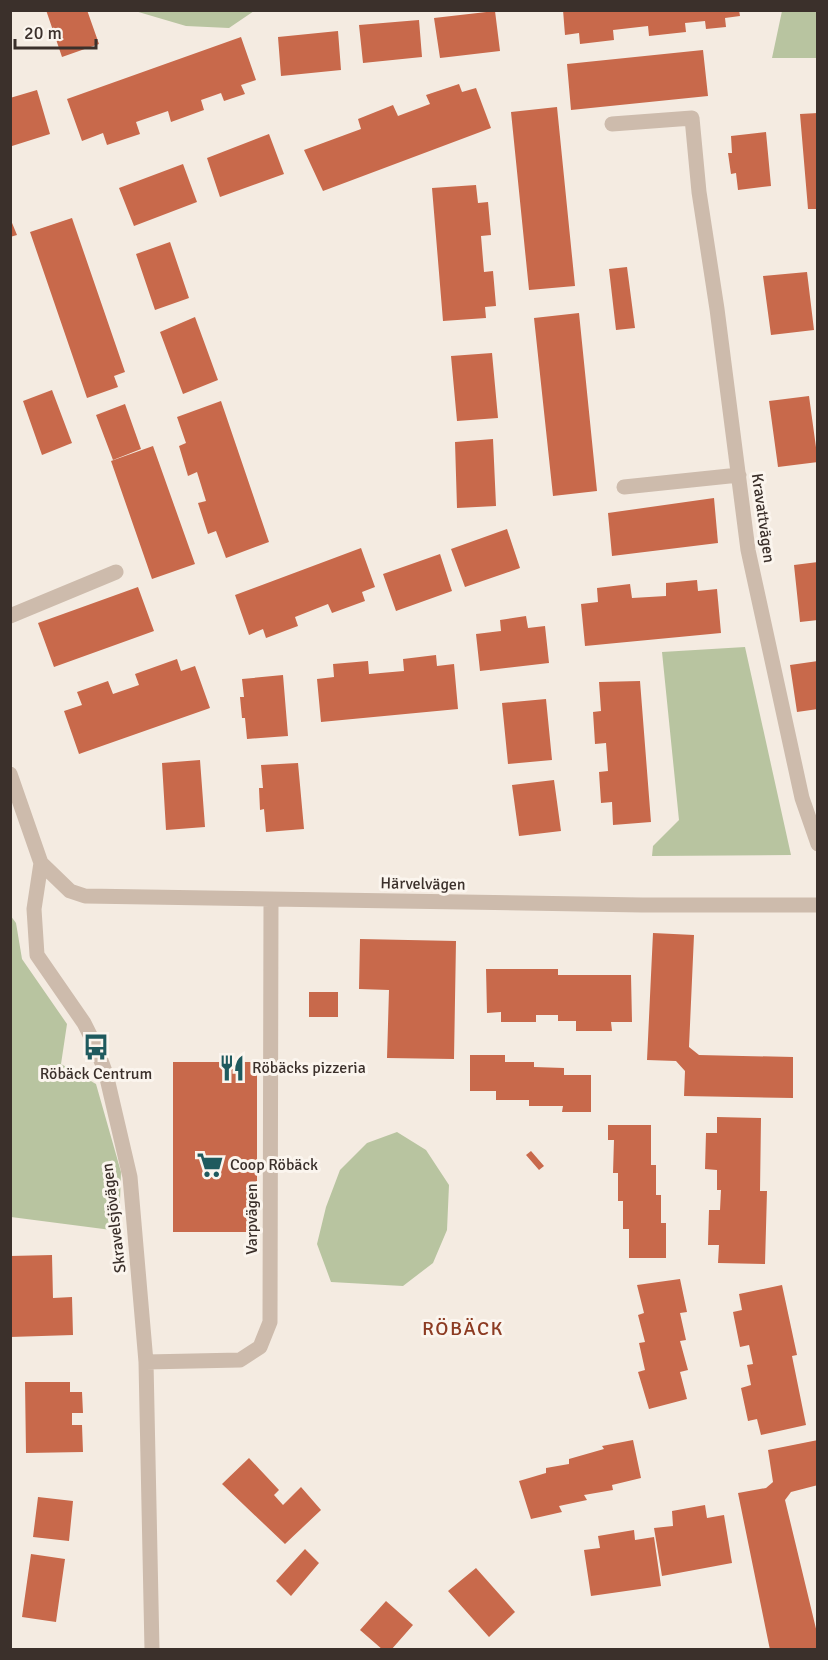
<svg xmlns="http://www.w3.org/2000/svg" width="828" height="1660" viewBox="0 0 828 1660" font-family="Signika,sans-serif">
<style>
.green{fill:#b8c4a0}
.building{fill:#c8694b}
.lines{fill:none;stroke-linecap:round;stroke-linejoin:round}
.minor{stroke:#cdbbac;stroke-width:15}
.labels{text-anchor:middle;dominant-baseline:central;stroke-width:6;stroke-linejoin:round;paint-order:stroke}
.street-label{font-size:16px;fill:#3b302b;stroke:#fbf5ee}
.poi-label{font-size:16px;fill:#3b302b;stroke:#fbf5ee;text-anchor:start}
.quarter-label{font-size:20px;letter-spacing:1.5px;fill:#8c3b22;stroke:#fbf5ee}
</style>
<rect width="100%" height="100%" fill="#f4ebe1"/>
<!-- green -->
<path class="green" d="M135,11H254L229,28L186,26Z
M782,11H817V58H772Z
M745,647L791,855L652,856L653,846L679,820L662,652Z
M10,915L16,923L22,959L67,1024L61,1064L96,1084L121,1172L119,1231L11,1217Z
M397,1132L426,1150L449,1185L447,1230L433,1263L403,1286L331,1282L317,1244L326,1207L340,1170L367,1143Z"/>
<!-- building -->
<path class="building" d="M46,10H87L99,44L62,57Z
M563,10H739L740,16L725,18L726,27L706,29L705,21L685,23L686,32L649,36L648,26L613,30L614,40L580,44L579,33L565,35Z
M495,11L500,51L440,58L434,18Z
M419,20L422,57L363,63L359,25Z
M338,31L341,70L281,76L278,37Z
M241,37L256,80L241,85L245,94L224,101L221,93L201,100L204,110L171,122L168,111L136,122L140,134L107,145L103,133L82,141L67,99Z
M703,50L708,96L571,110L567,64Z
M459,84L462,92L476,88L491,128L323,191L304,150L361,129L358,119L393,105L398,116L430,104L426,95Z
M37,90L50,134L12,146L10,98Z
M557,107L575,286L529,290L511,112Z
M818,113V209H808L800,114Z
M766,132L771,186L738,190L736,173L731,174L728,153H732L731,136Z
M269,134L284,174L220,197L207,158Z
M183,164L197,202L134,226L119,188Z
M476,185L478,203L488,202L491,235L481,236L484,272L493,271L496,306L485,307L486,318L443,321L432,188Z
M10,218L17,235L10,237Z
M72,218L125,372L114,376L118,387L87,398L30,232Z
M170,242L189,298L155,310L136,254Z
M627,267L635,328L616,330L609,269Z
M807,272L814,330L771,335L763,276Z
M579,313L597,491L553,496L534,318Z
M195,317L218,380L183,394L160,332Z
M492,353L498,418L457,421L451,356Z
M52,390L72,443L42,455L23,401Z
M809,396L818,462L778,467L769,401Z
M221,401L269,542L226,558L216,531L208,534L198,503L206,501L197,472L188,476L179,446L186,443L177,417Z
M125,404L141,449L113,460L96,415Z
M493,439L496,506L457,508L455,442Z
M153,446L195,564L152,579L111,461Z
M714,498L718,543L612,556L608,513Z
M507,529L520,568L465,587L451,549Z
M361,548L375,587L362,592L365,601L332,613L328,604L295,617L298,626L266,638L263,629L249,635L235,595Z
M440,554L452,591L396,611L383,574Z
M818,562V620L800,622L794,565Z
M697,580L698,591L717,589L721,633L585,646L581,604L598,602L597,588L630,584L632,598L666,596V583Z
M138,587L154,631L54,667L38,623Z
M526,616L528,628L545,626L549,663L480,671L476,634L501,631L500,620Z
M436,655L437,666L454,664L458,709L321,722L317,679L334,677L333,664L368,661L369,674L404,671L403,659Z
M177,659L181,671L195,666L210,708L79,754L64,711L82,705L77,692L108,681L113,694L139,685L135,674Z
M818,661V709L797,712L790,665Z
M283,675L288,736L247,739L245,718H242L240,697H244L242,679Z
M640,681L651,822L613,825L612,802L601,803L599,772L608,771L606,743L595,744L593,712L601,711L599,682Z
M546,699L552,760L508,764L502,703Z
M200,760L205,827L166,830L162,763Z
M298,763L304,829L266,832L264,809L260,810L259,788H263L261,765Z
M554,780L561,831L519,836L512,785Z
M653,933L694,935L689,1047L699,1055L793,1057V1098L684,1096L685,1071L676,1061L647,1060Z
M360,939L456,941L454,1059L387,1058L389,990L359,989Z
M486,969H558V975H631L632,1022H611L612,1031H576V1021H558V1015H536V1022H501V1012L487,1013Z
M309,992H338V1017H309Z
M470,1055H505V1062H534V1067L564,1068V1075H591V1112H562L563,1106H529V1100H496V1091H470Z
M173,1062H257V1232H173Z
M717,1117L761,1118L760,1191H767L765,1264L718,1263L719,1245H708L709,1210H720L721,1190H717V1170L705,1169L706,1133H717Z
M608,1125H651V1165H656V1195H661V1223H666V1258H629V1229H623V1201H618V1173H613L614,1140H608Z
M531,1151L544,1166L539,1170L526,1155Z
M52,1255L53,1298L72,1297L73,1335L10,1337V1256Z
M680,1279L687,1312L680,1313L686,1340L680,1341L688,1370L680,1372L687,1399L649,1409L638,1372L645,1370L639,1343L645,1342L638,1315L644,1313L637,1285Z
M782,1285L797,1355L792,1356L806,1425L761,1435L757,1419L748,1421L741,1388L751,1385L747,1365L753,1364L749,1345L740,1347L733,1312L742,1310L739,1294Z
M25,1382H70V1392H82L83,1413H72V1425H82L83,1452L26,1453Z
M633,1440L641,1478L612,1485L613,1490L584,1495L587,1500L559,1506L562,1512L531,1519L519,1481L546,1473V1468L569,1464V1459L604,1449L602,1446Z
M818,1440V1485L791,1492L785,1500L818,1637V1650H770L738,1493L766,1488L773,1482L768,1450Z
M249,1458L279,1490L274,1495L283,1505L301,1487L321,1510L285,1544L222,1484Z
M38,1497L73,1501L69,1541L33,1537Z
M705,1505L707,1518L724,1515L732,1563L662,1576L654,1528L673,1526L672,1511Z
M634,1530L635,1540L654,1537L661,1586L591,1596L584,1550L600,1548L598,1536Z
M305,1549L319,1563L291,1596L276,1581Z
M31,1554L65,1559L56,1622L22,1617Z
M476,1568L515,1612L489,1637L448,1591Z
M386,1601L413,1625L391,1650H383L360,1630Z"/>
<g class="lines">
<!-- minor -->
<path class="minor" d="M612,124L692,118L699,192L717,309L748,550L802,798L818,844
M624,487L739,475
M10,616L116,572
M10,774L41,863L34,909L37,955L84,1023L96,1047L106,1074L130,1177L146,1362L152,1650
M41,863L70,891L85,896L642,905H818
M146,1362L240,1360L260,1347L270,1322L271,900"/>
</g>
<!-- icons -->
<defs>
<g id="bus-bare" transform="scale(2.07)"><path d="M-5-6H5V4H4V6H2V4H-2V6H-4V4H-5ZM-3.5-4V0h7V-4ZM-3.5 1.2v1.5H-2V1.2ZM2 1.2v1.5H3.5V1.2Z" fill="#1f5a5e" stroke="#fbf5ee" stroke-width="2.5" paint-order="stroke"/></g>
<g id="restaurant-bare" transform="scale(2.07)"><path d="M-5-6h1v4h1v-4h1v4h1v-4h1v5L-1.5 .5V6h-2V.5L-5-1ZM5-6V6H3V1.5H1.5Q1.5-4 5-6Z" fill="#1f5a5e" stroke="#fbf5ee" stroke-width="2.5" paint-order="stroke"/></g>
<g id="supermarket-bare" transform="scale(2.07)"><path d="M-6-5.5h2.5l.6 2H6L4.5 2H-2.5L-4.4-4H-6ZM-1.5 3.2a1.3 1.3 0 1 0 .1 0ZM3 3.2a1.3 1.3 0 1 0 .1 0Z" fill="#1f5a5e" stroke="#fbf5ee" stroke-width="2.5" paint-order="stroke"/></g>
</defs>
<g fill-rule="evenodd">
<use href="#bus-bare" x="96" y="1047"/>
<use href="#restaurant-bare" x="232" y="1068"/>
<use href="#supermarket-bare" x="210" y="1165"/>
</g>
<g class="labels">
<!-- street labels -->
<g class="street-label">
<text transform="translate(763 518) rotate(82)">Kravattvägen</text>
<text transform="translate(423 884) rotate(1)">Härvelvägen</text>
<text transform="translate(114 1218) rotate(-97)">Skravelsjövägen</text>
<text transform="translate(252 1219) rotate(-90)">Varpvägen</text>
</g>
<!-- poi labels -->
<g class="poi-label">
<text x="252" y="1068">Röbäcks pizzeria</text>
<text x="96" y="1074" text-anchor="middle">Röbäck Centrum</text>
<text x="230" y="1165">Coop Röbäck</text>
</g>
<!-- quarter labels -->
<g class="quarter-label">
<text x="463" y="1328">RÖBÄCK</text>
</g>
</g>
<!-- border -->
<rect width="828" height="1660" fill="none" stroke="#3b302b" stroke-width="24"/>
<!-- scale -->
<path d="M15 39v9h81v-9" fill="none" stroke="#3b302b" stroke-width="3"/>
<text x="24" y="39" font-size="18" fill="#3b302b" stroke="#fbf5ee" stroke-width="4.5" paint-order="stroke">20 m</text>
</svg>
